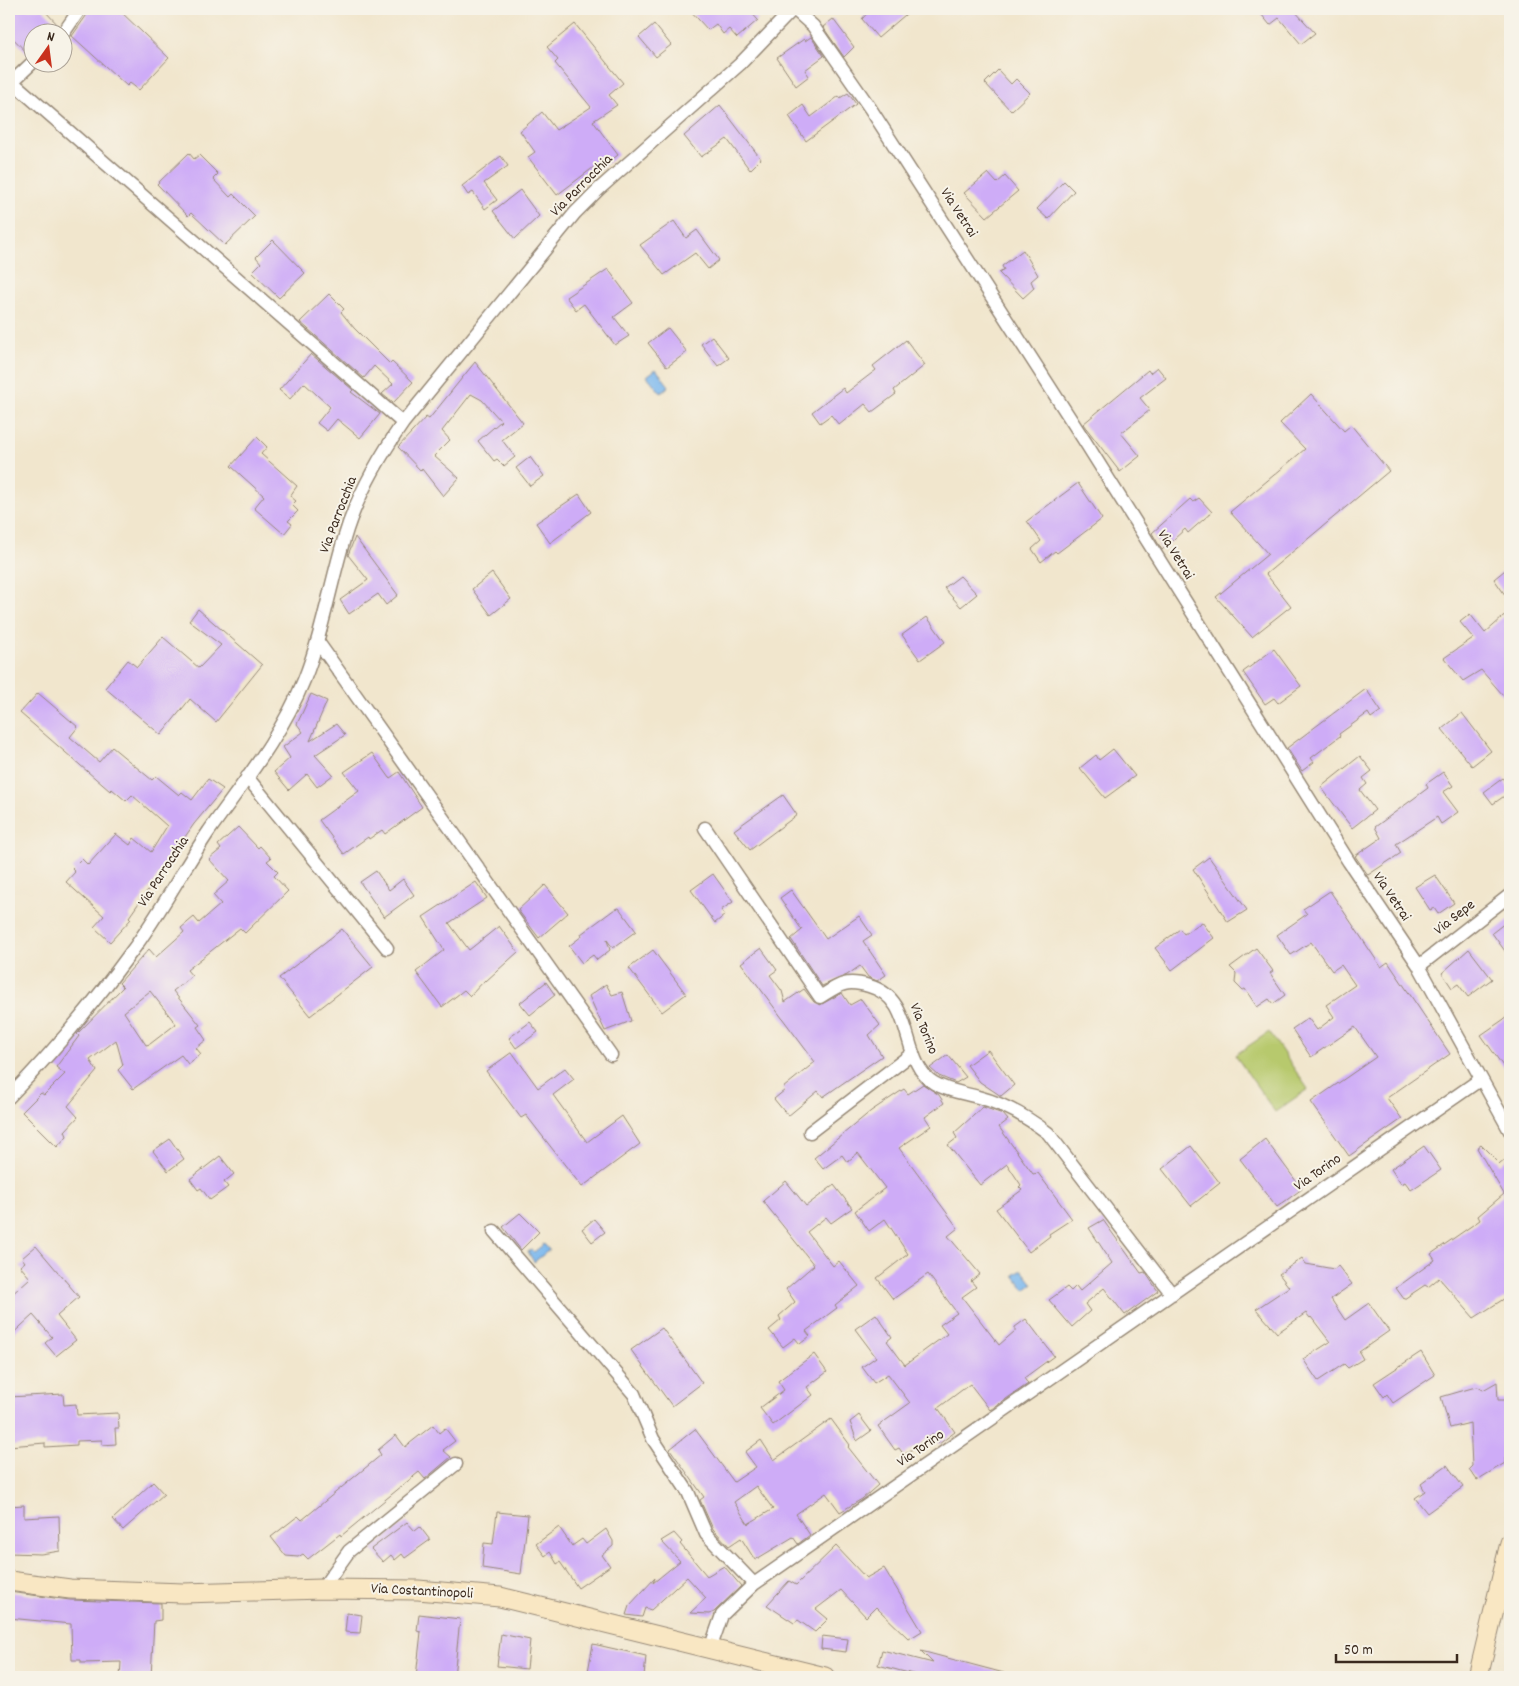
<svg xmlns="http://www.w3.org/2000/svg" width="1519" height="1686" viewBox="0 0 1519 1686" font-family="Dekko,sans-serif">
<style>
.green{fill:#b7c96d;stroke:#797a46}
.water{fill:#7bb8ee;stroke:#5b7186}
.building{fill:#ceacf7;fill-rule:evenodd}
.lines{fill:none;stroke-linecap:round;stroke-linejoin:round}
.street-casing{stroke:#968876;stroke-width:15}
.secondary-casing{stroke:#968876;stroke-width:21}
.street{stroke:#fff;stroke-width:12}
.secondary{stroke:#f9e7c3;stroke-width:19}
.labels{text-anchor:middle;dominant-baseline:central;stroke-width:4;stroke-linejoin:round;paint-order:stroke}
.street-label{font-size:15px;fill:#3b2a1e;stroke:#f7f3e8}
</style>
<rect width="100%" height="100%" fill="#f7f3e8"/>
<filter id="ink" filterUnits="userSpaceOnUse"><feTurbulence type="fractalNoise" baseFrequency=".02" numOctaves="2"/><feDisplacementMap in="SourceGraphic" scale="10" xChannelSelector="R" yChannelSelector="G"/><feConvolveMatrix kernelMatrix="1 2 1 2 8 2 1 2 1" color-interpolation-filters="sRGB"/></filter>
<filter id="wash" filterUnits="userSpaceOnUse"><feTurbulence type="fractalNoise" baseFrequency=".0096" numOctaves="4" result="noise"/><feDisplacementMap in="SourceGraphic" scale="20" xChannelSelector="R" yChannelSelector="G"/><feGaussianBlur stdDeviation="1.12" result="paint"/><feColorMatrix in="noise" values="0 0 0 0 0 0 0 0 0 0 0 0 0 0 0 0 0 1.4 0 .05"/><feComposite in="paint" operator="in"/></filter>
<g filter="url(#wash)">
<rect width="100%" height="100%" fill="#f1e6cd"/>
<!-- green -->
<path class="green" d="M1269,1032L1308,1089L1275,1112L1235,1055Z"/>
<!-- water -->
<path class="water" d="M656,369L669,386L661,393L647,376Z
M544,1244L549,1250L534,1262L528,1252L531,1250L534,1252Z
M1022,1270L1033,1284L1025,1290L1014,1275Z"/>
<g id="blocks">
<!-- building -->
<path class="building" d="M9,9H43L59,26L54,32H32V54L29,55L9,34Z
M91,9H118L169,58L139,90L130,83L127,86L72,36Z
M689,9H748L758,20L737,38L729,29L723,34L716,24L708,30Z
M871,9H912L878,38L862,19Z
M1257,9H1293L1315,33L1301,44L1279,18L1270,25Z
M833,19L854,47L844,57L823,27Z
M575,24L623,83L609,95L617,105L593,121L618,155L597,171L594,167L557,195L528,157L535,152L520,131L542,112L556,130L591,107L555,63L558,60L547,47Z
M654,24L671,45L656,57L639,37Z
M811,37L824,56L805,70L809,76L796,86L777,58L804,39L805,41Z
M998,70L1011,84L1016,79L1030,93L1011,111L985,83Z
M848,93L856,104L806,141L789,116L803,105L811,117L839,96L840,98Z
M720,105L761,159L750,170L727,139L701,157L684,136Z
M189,153L194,159L199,155L218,174L213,179L230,197L233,194L255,216L225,245L191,213L188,216L157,184Z
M501,156L508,166L484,183L497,200L485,209L473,192L468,195L462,186Z
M988,173L997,183L1005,176L1018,191L987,217L964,193Z
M1064,181L1074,191L1048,219L1037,209Z
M520,190L539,216L515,239L493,211Z
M674,221L686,238L697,230L719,260L708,269L695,253L664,275L640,245Z
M273,240L305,273L279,298L252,272L261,263L256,257Z
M1023,250L1038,275L1031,281L1034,288L1023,298L999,273L1004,270L1002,266Z
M608,269L633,303L614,317L629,336L615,345L584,304L576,310L566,297Z
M329,294L344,309L341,312L354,328L390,364L392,362L413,382L393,403L382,394L393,384L374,366L364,378L300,322Z
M668,328L687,352L667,367L648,343Z
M712,336L729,358L718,366L701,344Z
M906,340L925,365L894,390L896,394L872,412L865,404L839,425L831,415L820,423L812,412L843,388L846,393L876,370L873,366Z
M311,354L353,390L351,392L380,414L360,438L337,419L327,431L317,423L330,407L304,383L290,399L279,390Z
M475,362L523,423L502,440L515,457L504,466L497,459L494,461L478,441L501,421L482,400L471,394L442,431L450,440L434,456L459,478L443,496L422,469L421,471L398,447L426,417L429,419Z
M1157,367L1166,378L1140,398L1150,410L1121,433L1140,456L1120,472L1083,424L1148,370L1150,373Z
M1311,394L1344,431L1351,425L1389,471L1266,574L1291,606L1252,637L1216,597L1268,554L1230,512L1305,449L1280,423Z
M257,437L267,447L261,454L297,486L290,496L296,501L292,505L298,511L288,521L292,524L284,534L254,508L264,496L231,466Z
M530,457L544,476L530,486L516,468Z
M1078,483L1102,519L1057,553L1055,551L1041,562L1032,549L1041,541L1027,521Z
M579,494L591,512L550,543L536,523Z
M1199,498L1212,512L1188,533L1185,529L1162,550L1152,533L1190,499L1193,502Z
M355,537L398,595L386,605L378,594L349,614L340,600L368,580L348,555Z
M1510,566V602L1494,579Z
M492,573L511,599L491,615L472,589Z
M960,576L977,594L961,607L944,588Z
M198,609L262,665L216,722L190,699L161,735L105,688L128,660L137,667L163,637L199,668L221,645L189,621Z
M1510,611V703L1481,670L1463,681L1444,658L1473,638L1460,622L1470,614L1485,633Z
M927,617L945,642L920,660L902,635Z
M1274,649L1301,686L1278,703L1274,698L1265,704L1243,672Z
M1366,689L1381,711L1371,718L1368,713L1339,734L1340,736L1311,758L1314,762L1302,771L1287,748Z
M38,693L78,727L70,737L99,762L112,747L152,780L156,776L179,795L182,792L192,800L208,779L223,789L194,824L129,917L131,919L110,942L94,927L104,916L66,882L75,872L72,869L82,859L88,865L116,834L130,845L134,838L151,852L167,826L132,795L126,801L112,789L110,791L20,713Z
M311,694L327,701L310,741L336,724L345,735L315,755L333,775L317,787L307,774L289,790L274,772L290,758L283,747L303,732L297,724Z
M1462,713L1491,751L1472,766L1442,729Z
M1113,749L1135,776L1105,798L1080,768L1096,755L1099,760Z
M372,753L390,778L399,772L422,807L385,834L382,830L369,839L368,837L344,854L319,820L359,791L344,772Z
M1360,756L1372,771L1363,778L1367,784L1360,790L1375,810L1352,828L1321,787Z
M1443,772L1453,786L1443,792L1458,812L1441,824L1437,817L1396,844L1401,853L1368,875L1355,856L1381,838L1375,827L1428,788L1426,784Z
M1503,778L1510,792L1493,804L1484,792Z
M783,795L797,815L750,850L734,830Z
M238,827L258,848L260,846L271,858L267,861L278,872L274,876L288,891L245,933L240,928L187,970L192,976L173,991L200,1025L197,1027L206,1040L196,1048L201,1054L188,1064L181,1055L133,1089L118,1070L123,1065L116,1040L90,1060L97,1071L68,1106L78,1117L65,1131L67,1136L57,1147L22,1112L41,1093L44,1095L65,1074L56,1067L79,1036L77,1034L123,987L119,983L149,949L156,957L184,932L181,928L194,917L199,923L221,904L213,895L229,881L209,859L221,849L218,845ZM150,991L176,1024L150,1044L146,1045L124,1012Z
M1209,857L1247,910L1228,922L1193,869Z
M376,871L389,890L403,879L414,895L384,917L360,882Z
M713,874L733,902L721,910L725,915L715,923L691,890Z
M1435,875L1454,903L1438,914L1434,908L1430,910L1415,887Z
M476,882L487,898L449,923L469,950L499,926L518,952L486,981L485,980L470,996L464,990L442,1007L416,972L444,950L423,917Z
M545,885L568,913L539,938L518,910Z
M791,890L826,939L859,916L872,935L863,941L886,975L877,981L868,977L860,966L847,975L822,986L791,939L802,930L780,898Z
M1330,891L1381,967L1388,962L1450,1054L1387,1098L1402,1119L1349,1156L1311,1102L1376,1057L1355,1027L1311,1057L1292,1029L1308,1018L1317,1030L1334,1017L1326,1005L1355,985L1341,965L1332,971L1311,942L1291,955L1277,935L1307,914L1303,909Z
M619,908L636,931L613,948L607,940L610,950L597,960L593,955L582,963L569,946L582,936L581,934L615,909Z
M1510,919V958L1492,933Z
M1202,922L1214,938L1172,970L1155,948L1180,929L1184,934Z
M342,929L373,967L310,1016L279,978Z
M761,948L777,970L770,975L782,991L785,1002L804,989L814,1002L820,1005L842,993L850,1005L861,999L880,1025L869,1035L882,1056L823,1097L818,1091L788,1116L774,1099L785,1090L783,1088L815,1062L741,963Z
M1256,948L1273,971L1270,973L1285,995L1273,1004L1269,999L1257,1007L1245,989L1242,990L1235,983L1236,973L1230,967Z
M1469,949L1492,979L1468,997L1458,984L1452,988L1442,973Z
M653,950L686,994L662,1012L629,968Z
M546,982L555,995L530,1015L520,1003Z
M606,984L612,995L622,992L631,1021L605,1031L589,996Z
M1510,1015V1076L1481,1035Z
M530,1022L538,1032L516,1048L509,1038Z
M988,1050L1014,1085L1001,1096L980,1082L967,1065Z
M512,1052L538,1088L565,1068L574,1079L553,1095L587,1142L622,1116L640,1144L582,1187L526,1115L521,1118L486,1071Z
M948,1055L966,1077L956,1083L939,1076L930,1068Z
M923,1084L939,1095L944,1103L925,1117L931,1126L899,1148L958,1228L948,1236L980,1274L971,1281L976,1287L962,1297L999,1345L1015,1331V1327L1026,1319L1054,1356L1024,1378L1028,1384L990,1410L970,1384L938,1408L955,1432L939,1444L933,1434L904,1455L899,1448L895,1450L878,1426L910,1403L888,1374L874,1383L862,1367L876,1357L855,1329L876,1314L892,1337L887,1341L905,1365L947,1334L940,1325L957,1313L928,1274L893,1299L877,1278L908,1254L885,1219L869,1231L855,1211L885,1188L858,1153L847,1162L842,1155L823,1169L814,1158L871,1111L904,1089L908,1094Z
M983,1107L1003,1114L1008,1120L999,1127L1033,1174L1038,1173L1072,1219L1049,1234L1050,1236L1029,1252L996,1209L1022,1190L1019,1187L1021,1185L1007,1164L980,1185L948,1145L957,1138L954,1133Z
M170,1139L184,1159L168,1171L153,1151Z
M1265,1139L1302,1189L1277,1207L1240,1159Z
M1481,1145L1500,1164L1510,1156V1295L1474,1318L1439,1278L1428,1287L1425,1285L1404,1299L1396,1288L1435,1260L1431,1254L1480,1220L1478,1216L1504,1194L1477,1148Z
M1191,1146L1220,1183L1191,1206L1162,1169Z
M1424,1146L1441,1170L1411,1190L1405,1182L1401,1184L1391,1169Z
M220,1156L234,1174L224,1182L228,1187L210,1200L201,1188L198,1190L190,1179Z
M786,1181L806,1206L834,1185L852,1208L831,1223L826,1217L807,1232L833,1266L839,1261L859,1286L835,1305L837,1308L806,1331L810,1336L800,1344L795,1338L783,1347L769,1330L781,1320L779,1316L795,1302L786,1289L814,1265L763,1201Z
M520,1213L539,1232L521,1250L503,1227Z
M594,1219L605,1232L592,1242L582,1229Z
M1103,1220L1141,1273L1145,1272L1158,1291L1125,1315L1104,1288L1085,1304L1090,1311L1072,1327L1049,1300L1067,1287L1071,1291L1076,1286L1080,1291L1112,1263L1089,1228Z
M36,1246L79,1297L57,1316L76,1340L56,1356L45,1343L52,1337L33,1315L9,1337V1297L30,1278L20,1266L25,1262L22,1258Z
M1302,1258L1306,1264L1334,1269L1338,1266L1352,1284L1331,1299L1345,1320L1369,1303L1389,1331L1359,1352L1363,1359L1348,1368L1344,1364L1318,1381L1303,1359L1330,1342L1311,1317L1310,1318L1306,1313L1277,1333L1256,1309L1289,1287L1279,1274Z
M662,1328L702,1383L672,1406L631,1350Z
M1421,1352L1435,1375L1393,1403L1387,1394L1384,1397L1374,1383Z
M814,1354L827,1372L807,1387L813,1395L773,1425L760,1408L784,1390L778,1381Z
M1497,1382L1498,1400H1510V1458H1505V1463L1477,1480L1469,1469L1472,1466L1470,1423L1450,1428L1441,1397L1472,1388L1478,1387L1483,1390Z
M63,1394L64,1405L76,1404L77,1415L118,1413L119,1428H115L116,1444L102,1445V1440L77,1441V1445L45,1447V1443L9,1446V1397Z
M859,1415L871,1431L857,1441L850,1422Z
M831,1419L850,1445L848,1447L878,1485L862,1499L840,1512L826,1493L796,1514L810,1535L798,1544L793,1537L755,1560L741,1538L729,1546L713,1529L700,1500L704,1497L670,1449L695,1429L734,1482L756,1467L745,1452L761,1440L774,1460ZM756,1486L773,1509L748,1524L734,1502Z
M433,1425L439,1433L445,1428L455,1441L443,1450L451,1457L425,1479L419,1472L341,1536L340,1534L308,1559L303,1554L298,1557L286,1556L271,1537L298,1516L302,1520L381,1455L378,1450L396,1435L405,1447Z
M1447,1465L1463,1487L1427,1513L1415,1498L1425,1491L1421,1484Z
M153,1482L164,1494L123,1530L113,1519Z
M24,1505V1518L59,1516L60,1551L41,1554L9,1553V1506Z
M497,1512L528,1515L521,1574L482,1568L484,1543L493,1544Z
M407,1522L415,1531L420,1527L430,1540L405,1558L402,1554L395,1560L391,1555L383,1562L371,1549Z
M559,1527L572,1546L582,1539L586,1544L606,1529L613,1541V1546L602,1555L610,1566L578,1588L560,1562L557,1564L550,1552L545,1556L536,1544Z
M674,1533L682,1542L680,1544L707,1576L724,1566L741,1586L714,1612L710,1614L690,1613L706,1598L687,1577L651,1610L645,1608L642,1617L626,1615L629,1606L655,1578L653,1583L680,1561L661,1541Z
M836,1546L866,1578L884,1568L922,1631L909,1639L876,1607L866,1617L841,1590L816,1609L828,1619L815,1632L798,1620L794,1623L767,1605L789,1581L796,1585Z
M9,1592L70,1600L161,1603V1620L154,1621L151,1677H120L121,1662L81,1663V1660H72L71,1624L9,1618Z
M347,1613L362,1615L360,1633L345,1632Z
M419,1614L460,1619L454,1677H416L421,1632L417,1631Z
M501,1634L530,1640L527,1669L497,1666Z
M822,1636L848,1639L846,1652L821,1649Z
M593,1644L646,1656L644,1677H587Z
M882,1650L933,1663L921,1651L1004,1673L1003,1677H924L878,1665Z"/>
</g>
</g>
<g filter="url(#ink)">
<use href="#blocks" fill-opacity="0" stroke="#968876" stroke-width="1"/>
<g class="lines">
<!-- street casing -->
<g class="street-casing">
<path id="street" d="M794,9L813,26L870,108L1084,440L1349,862L1419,966L1510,1131
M62,35L80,9
M9,79L403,423
M12,82L33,62
M318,642L611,1055
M247,777L387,948
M705,828L820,997C839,985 845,979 869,986C917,999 899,1062 934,1083C947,1091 964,1093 978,1097C1005,1104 1026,1116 1048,1133L1172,1294
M1419,966L1510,895
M9,1097C53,1052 95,1002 132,951C160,913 182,871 209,831C243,783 282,735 304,680C322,635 330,586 344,539C356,497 378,459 403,423L575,213L599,189L740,64L793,9
M810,1132L913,1053
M494,1231L634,1394L653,1439L688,1492L706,1534L754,1584
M322,1589L349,1551L456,1464
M710,1649L722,1615L754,1584L1481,1079"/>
</g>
<!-- secondary casing -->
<g class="secondary-casing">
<path id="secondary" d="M9,1581L70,1589L183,1593L322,1589L418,1590L500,1597L825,1677
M1478,1677L1510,1543"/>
</g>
<!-- street -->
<use href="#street" class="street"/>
<!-- secondary -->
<use href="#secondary" class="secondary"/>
</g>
</g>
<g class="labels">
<!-- street labels -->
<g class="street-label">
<text transform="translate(582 186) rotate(-45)">Via Parrocchia</text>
<text transform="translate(958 213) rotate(57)">Via Vetrai</text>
<text transform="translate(339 515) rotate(-69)">Via Parrocchia</text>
<text transform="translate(1175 555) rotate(58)">Via Vetrai</text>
<text transform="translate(164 872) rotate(-57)">Via Parrocchia</text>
<text transform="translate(1391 897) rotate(56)">Via Vetrai</text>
<text transform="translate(1455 918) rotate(-38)">Via Sepe</text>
<text transform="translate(923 1029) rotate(68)">Via Torino</text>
<text transform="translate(1318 1173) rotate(-35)">Via Torino</text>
<text transform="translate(921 1449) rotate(-35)">Via Torino</text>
<text transform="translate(422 1592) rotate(3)">Via Costantinopoli</text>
</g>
</g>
<!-- margin -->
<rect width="1519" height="1686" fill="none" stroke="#f7f3e8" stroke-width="30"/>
<!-- north arrow -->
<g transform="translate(48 48) rotate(14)"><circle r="24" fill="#f7f3e8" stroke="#aca397"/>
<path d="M0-4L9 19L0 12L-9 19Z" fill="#c8321e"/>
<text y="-8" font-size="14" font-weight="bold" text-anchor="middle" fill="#3b2a1e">N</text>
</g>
<!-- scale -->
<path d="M1336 1654v8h121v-8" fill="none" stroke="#3b2a1e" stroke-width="2.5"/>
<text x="1344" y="1654" font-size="15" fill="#3b2a1e" stroke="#f7f3e8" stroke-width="4" paint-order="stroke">50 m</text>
</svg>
